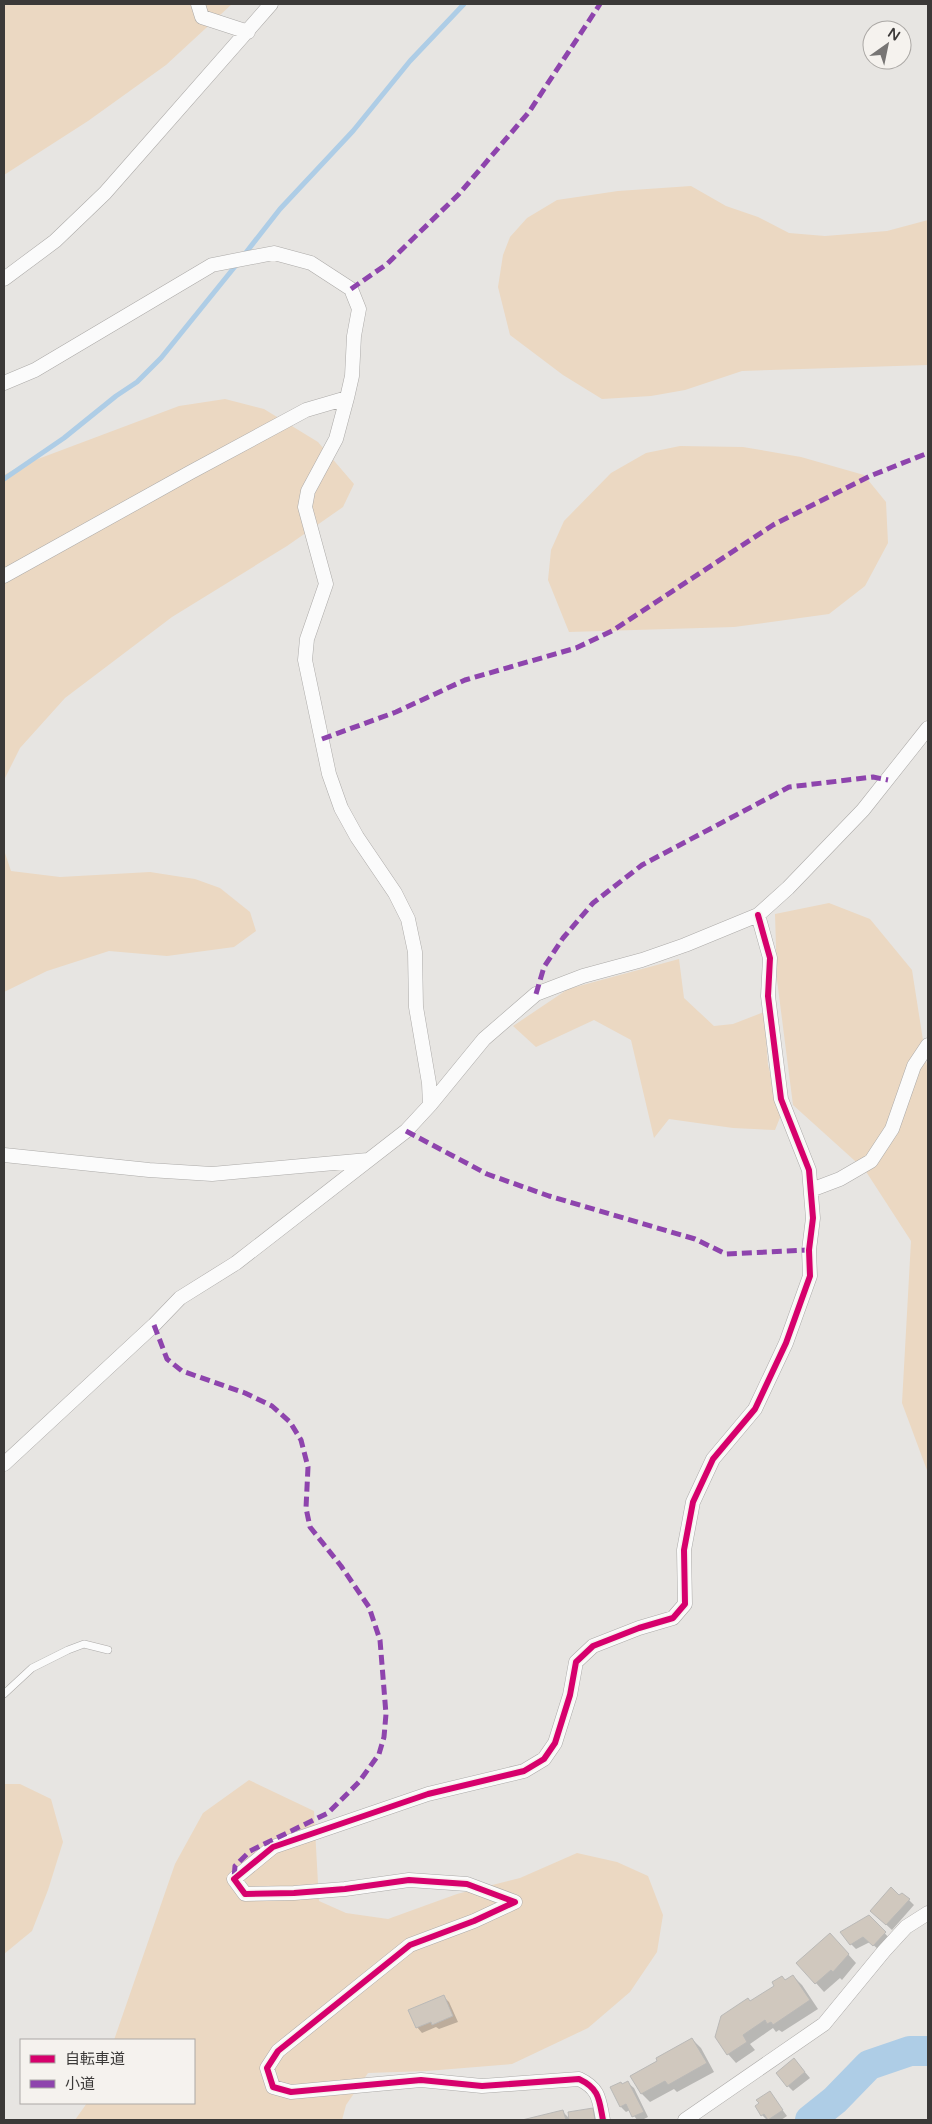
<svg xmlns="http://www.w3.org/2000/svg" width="932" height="2124" viewBox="0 0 932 2124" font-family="'Varela Round','Noto Sans JP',sans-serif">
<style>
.green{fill:#ebd8c2}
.shadow{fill:#0003}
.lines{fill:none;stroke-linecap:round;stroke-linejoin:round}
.stream{stroke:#aecde6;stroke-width:5}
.river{stroke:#aecde6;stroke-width:30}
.building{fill:#d0c8be;stroke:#bab9b7}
.lane-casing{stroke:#acaaa8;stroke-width:8}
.street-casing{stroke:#acaaa8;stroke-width:15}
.lane{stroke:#fbfbfb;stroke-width:7}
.street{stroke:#fbfbfb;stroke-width:14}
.quiet{stroke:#8e44ad;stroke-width:5;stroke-dasharray:10 5;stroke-linecap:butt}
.cycleway-casing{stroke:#f5f2ee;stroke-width:9}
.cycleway{stroke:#d6006c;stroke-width:6}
</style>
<rect width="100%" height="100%" fill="#e7e5e2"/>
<!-- green -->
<path class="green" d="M4,4H232L166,65L88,121L4,175Z
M691,186L726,206L758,217L789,233L825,236L887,231L928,220V365L742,371L685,390L651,396L602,399L563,375L510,335L498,287L503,255L510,237L527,218L557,200L618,191Z
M225,399L264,409L318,442L354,484L343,507L287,546L172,617L65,698L20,748L4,780V475L22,465L179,406Z
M680,446L743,447L801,457L864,475L886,502L888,543L865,586L829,614L734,627L569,632L548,580L551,550L564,521L611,473L646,453Z
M4,850L11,871L60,877L150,872L195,879L220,888L250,912L256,931L234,947L167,956L109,951L47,971L4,992Z
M829,903L870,919L912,970L928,1072V1473L902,1403L911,1241L865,1170L793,1105L777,980L775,914Z
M679,959L684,998L714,1026L733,1024L764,1012L768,1065L781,1115L775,1130L733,1128L669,1119L654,1138L631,1040L594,1020L536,1047L513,1026L568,989Z
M249,1780L314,1811L319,1901L346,1913L388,1919L457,1894L520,1878L577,1853L617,1862L648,1876L663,1915L657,1952L630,1992L588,2028L512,2064L427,2071L368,2073L346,2105L342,2120H75L87,2103H194V2040H114L175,1864L203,1813Z
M4,1784H20L51,1799L63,1842L48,1890L32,1931L4,1954Z"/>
<!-- shadow -->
<path class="shadow" d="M900,1897L909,1900L914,1905L892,1930L877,1916Z
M869,1916L890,1939L879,1950L870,1942L856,1949L851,1944Z
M838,1943L856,1963L842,1980L840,1978L824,1992L798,1963Z
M793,1976L802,1985L818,2009L782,2032L779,2030L776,2032L773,2028L750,2044L755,2050L736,2063L728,2054L751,2003Z
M444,1997L449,2002L458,2022L439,2029L436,2027L422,2033L417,2027Z
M692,2039L701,2048L714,2072L677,2092L674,2089L650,2102L642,2094L632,2077Z
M799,2065L810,2078L793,2091L788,2086Z
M628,2083L634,2088L648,2117L642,2120H637L630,2110L626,2112L621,2107L612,2088Z
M769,2092L787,2116L781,2120H767L762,2115Z
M593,2109L598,2115L599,2120H527L563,2112L570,2119Z"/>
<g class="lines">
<!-- stream -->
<path class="stream" d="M244,255L280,209L353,131L410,61L464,4
M4,479L64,438L116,396L137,382L161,358L237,264"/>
<!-- river -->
<path class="river" d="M810,2120L835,2100L869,2065L910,2051H928"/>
</g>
<!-- building -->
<path class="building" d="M891,1887L899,1895L902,1893L910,1899L886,1925L870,1911Z
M869,1915L886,1932L873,1946L863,1937L850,1945L840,1932Z
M830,1933L849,1954L833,1972L831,1970L815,1984L796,1963Z
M793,1975L810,2000L773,2025L771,2022L767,2024L765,2020L743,2035L747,2042L727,2055L715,2037L721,2016L748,1998L750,2001L774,1986L772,1982L782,1976L785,1980Z
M444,1995L453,2016L432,2025L431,2022L416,2028L408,2010Z
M692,2038L707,2063L668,2085L665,2081L641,2094L630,2076L657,2061L656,2058Z
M794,2058L805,2072L787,2087L776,2073Z
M628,2081L644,2112L632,2117L626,2104L620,2107L610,2087L621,2082L622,2084Z
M770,2091L783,2110L768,2120L764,2114L761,2116L755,2106L759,2103L756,2100Z
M593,2108L595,2120H569L568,2112Z
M563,2110L566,2120H522Z"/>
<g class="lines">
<!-- lane casing -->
<g class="lane-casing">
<path id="lane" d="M4,1694L32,1668L68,1650L84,1644L108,1650"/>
</g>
<!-- street casing -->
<g class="street-casing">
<path id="street" d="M198,4L202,17L248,32
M4,279L55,241L105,193L271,4
M4,383L35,370L212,265L274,253L311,263L351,289L359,309L354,336L352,376L347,398L336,439L308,491L305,507L326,584L307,639L305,660L329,774L341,808L357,837L395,893L408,919L415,952L416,1007L429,1083L430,1105
M4,576L191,472L306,410L347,398
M4,1155L149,1170L212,1174L368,1160
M811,1190L840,1179L871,1161L892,1129L914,1066L928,1045
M4,1464L154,1325L180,1298L236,1263L406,1131L430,1105L484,1039L536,994L583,976L642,960L685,945L758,915L788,888L863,810L928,728
M603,2120C599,2100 600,2089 579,2079L482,2086L421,2080L291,2092L273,2087L267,2068L278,2051L410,1945L474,1921L515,1902L467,1884L409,1880L345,1889L294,1893L245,1894L234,1879L273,1847L428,1794L524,1771L544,1759L555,1743L570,1695L576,1662L593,1646L639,1628L673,1618L685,1604L684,1550L693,1502L713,1459L755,1409L786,1343L810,1276L809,1250L813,1218L809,1170L781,1099L768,996L770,958L758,915
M685,2120L824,2024L884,1951L906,1927L928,1913"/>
</g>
<!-- lane -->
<use href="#lane" class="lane"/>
<!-- street -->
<use href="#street" class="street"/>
<!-- quiet -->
<path class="quiet" d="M351,289L387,264L459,194L529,112L600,4
M322,739L396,712L465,680L576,648L612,631L773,525L870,476L928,453
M536,994L544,967L563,938L593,903L642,865L789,787L873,777L888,780
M406,1131L487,1174L549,1196L695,1239L726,1254L809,1250
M154,1325L167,1359L182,1371L245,1393L272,1406L290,1422L301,1440L308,1467L306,1508L310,1527L341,1566L369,1607L380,1640L386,1714L384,1737L379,1754L359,1782L328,1813L250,1851L235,1866L234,1879"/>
<!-- cycleway casing -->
<g class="cycleway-casing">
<path id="cycleway" d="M603,2120C599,2100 600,2089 579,2079L482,2086L421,2080L291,2092L273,2087L267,2068L278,2051L410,1945L474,1921L515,1902L467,1884L409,1880L345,1889L294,1893L245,1894L234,1879L273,1847L428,1794L524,1771L544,1759L555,1743L570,1695L576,1662L593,1646L639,1628L673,1618L685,1604L684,1550L693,1502L713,1459L755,1409L786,1343L810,1276L809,1250L813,1218L809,1170L781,1099L768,996L770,958L758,915"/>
</g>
<!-- cycleway -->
<use href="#cycleway" class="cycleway"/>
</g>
<!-- border -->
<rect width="932" height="2124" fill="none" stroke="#3b3938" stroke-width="10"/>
<!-- legend -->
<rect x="20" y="2039" width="175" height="65" fill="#f5f2ee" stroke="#aba8a5"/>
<rect x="30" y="2055" width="25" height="8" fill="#d6006c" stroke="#aba8a5"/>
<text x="65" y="2064" font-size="15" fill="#3b3938">自転車道</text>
<rect x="30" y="2080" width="25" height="8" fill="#8e44ad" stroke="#aba8a5"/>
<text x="65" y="2089" font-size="15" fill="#3b3938">小道</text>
<!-- north arrow -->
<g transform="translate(887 45) rotate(33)"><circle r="24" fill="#f5f2ee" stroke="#aba8a5"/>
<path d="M0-4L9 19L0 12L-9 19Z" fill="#777574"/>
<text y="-8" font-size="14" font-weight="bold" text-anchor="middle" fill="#3b3938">N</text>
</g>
</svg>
